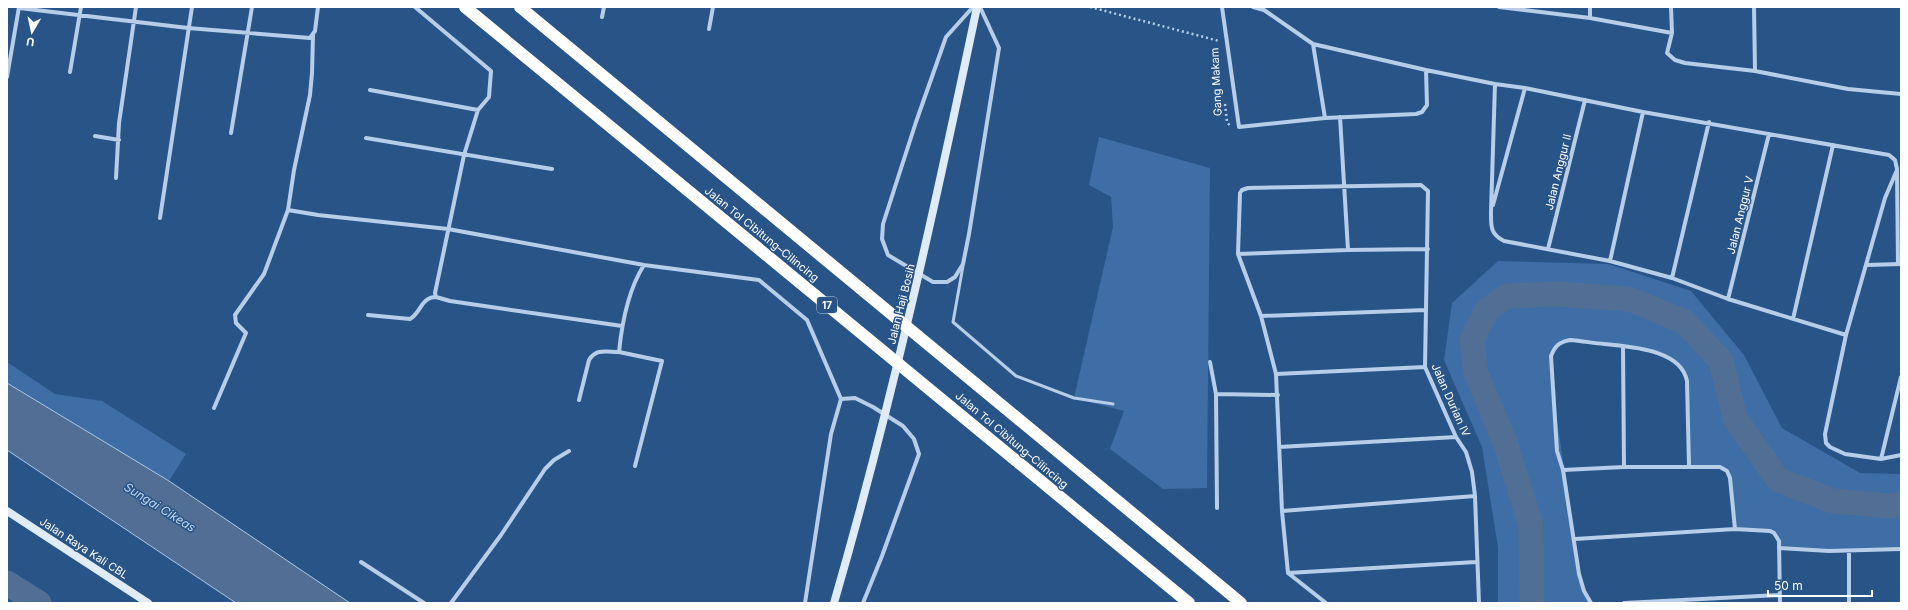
<svg xmlns="http://www.w3.org/2000/svg" width="1908" height="610" viewBox="0 0 1908 610" font-family="Inter,sans-serif">
<style>
.green{fill:#3e6ea5}
.water{fill:#516f94;stroke:#abc9e9}
.lines{fill:none;stroke-linecap:round;stroke-linejoin:round}
.river{stroke:#516f94;stroke-width:25}
.path{stroke:#b6cee8;stroke-width:2.5;stroke-dasharray:2 3;stroke-linecap:butt}
.service{stroke:#b6cee8;stroke-width:3}
.minor{stroke:#b6cee8;stroke-width:4}
.secondary{stroke:#e0ebf8;stroke-width:8}
.motorway{stroke:#fff;stroke-width:12}
.labels{text-anchor:middle;dominant-baseline:central;stroke-width:3;stroke-linejoin:round;paint-order:stroke}
.shield{fill:#295488;stroke:#bfccdb;stroke-width:1}
.shield-label{font-size:10px;font-weight:bold;fill:#fff}
.street-label{font-size:11px;fill:#fff;stroke:#295488}
.water-label{font-size:12px;font-style:italic;fill:#c2d8f0;stroke:#295488}
</style>
<rect width="100%" height="100%" fill="#295488"/>
<!-- green -->
<path class="green" d="M1099,137L1210,168L1207,488L1163,489L1110,449L1124,411L1074,398L1113,227L1111,197L1089,185Z
M1498,261L1608,264L1691,291L1744,355L1782,428L1860,473L1901,474V549L1849,551L1779,548L1774,533L1735,529L1730,478L1724,469L1689,466L1686,374C1666,342 1597,344 1563,341L1551,356L1552,384L1579,574L1591,603H1498V547L1482,447L1444,360L1452,303Z
M7,362L55,394L102,401L186,454L169,481L7,383Z"/>
<!-- water -->
<path class="water" d="M7,383L169,481L350,603H236L7,450Z"/>
<g class="lines">
<!-- river -->
<path class="river" d="M7,583L39,603
M1532,603L1531,526L1506,445L1476,373L1472,339L1487,310L1506,296L1556,294L1629,299L1685,322L1721,361L1735,418L1778,480L1833,501L1891,506L1901,504"/>
<!-- path -->
<path class="path" d="M1090,7L1219,41
M1225,104L1227,122L1231,127"/>
<!-- service -->
<path class="service" d="M963,266L953,322L1016,376L1074,398L1113,404"/>
<!-- minor -->
<path class="minor" d="M415,7L491,71L489,97L478,110L464,155L435,293L436,297L450,301L622,326
M973,7L946,37L916,122L883,224L882,239L888,255L933,282H947L955,277L963,264L969,234L999,48L980,7
M1222,7L1239,127L1325,118L1416,114L1422,112L1427,105L1426,70
M1253,7L1264,10L1313,44L1426,70L1495,84L1525,88L1643,112L1889,155L1895,160L1897,169L1898,264
M1499,7L1590,18L1672,33
M1590,7V18
M1671,7L1672,33L1667,53L1675,60L1685,63L1755,71L1848,89L1901,94
M1754,7L1755,71
M19,8L188,28L310,38L315,31L318,7
M602,17L604,7
M709,29L713,7
M1313,44L1325,118
M70,72L81,7
M7,77L19,7
M1495,84L1491,212C1491,226 1490,234 1504,241L1610,261L1672,278L1728,299L1846,335
M370,90L478,110
M1340,117L1348,250
M231,133L252,7
M95,136L119,140
M366,138L552,169
M1897,170L1885,198L1846,335L1825,434L1826,443L1830,447L1845,454L1881,459L1901,455
M116,178L119,123L136,7
M1493,205L1525,88
M288,210L318,215L448,229L644,265L759,280L807,320L841,399L831,434L805,603
M160,218L192,7
M1548,249L1585,100
M1238,254L1348,250L1428,249
M1610,261L1643,112
M1867,265L1901,264
M1672,278L1709,122
M1728,299L1769,134
M368,315L410,319C421,313 421,297 436,297
M1261,316L1426,310
M1793,319L1833,145
M1623,346L1624,467
M619,352L662,361L635,466
M1210,362L1216,394L1217,508
M1276,374L1425,367
M1216,394L1278,395
M841,399L855,398L873,407L903,426L914,439L919,454L882,556L863,603
M579,400L589,360C596,348 607,352 619,352C622,322 628,290 644,265
M214,408L246,333L236,323L235,315L264,274L288,210L294,170L310,95L312,73L313,35
M1279,447L1456,437
M1881,459L1901,377
M1563,470L1624,467H1720L1727,471L1730,478L1735,529
M1282,511L1475,496
M1575,539L1735,529L1770,531L1774,533L1779,541L1780,603
M1779,548L1829,551L1901,549
M1849,551V603
M361,562L424,603
M1288,573L1282,511L1276,374L1261,316L1238,254L1240,193L1242,190L1248,188L1421,185L1428,191L1425,367L1456,437L1466,452L1472,472L1475,496L1479,603
M1288,573L1476,562
M1288,573L1326,603
M451,603L501,535L545,469L554,460L569,451
M1591,603L1584,591L1579,574L1563,470L1557,451L1551,356C1555,346 1559,342 1570,340C1582,341 1593,343 1604,344C1630,347 1681,349 1687,381L1689,466
M1624,603L1779,595"/>
<!-- secondary -->
<path class="secondary" d="M7,511L148,603
M834,603C891,407 935,207 977,7"/>
<!-- motorway -->
<path class="motorway" d="M465,7L1189,603
M520,7L1241,603"/>
</g>
<g class="labels">
<!-- shield labels -->
<rect class="shield" x="817" y="297" width="20" height="16" rx="3"/>
<g class="shield-label">
<text x="827" y="305">17</text>
</g>
<!-- street labels -->
<g class="street-label">
<text transform="translate(1216 82) rotate(-93)">Gang Makam</text>
<text transform="translate(1558 172) rotate(-76)">Jalan Anggur II</text>
<text transform="translate(1740 215) rotate(-76)">Jalan Anggur V</text>
<text transform="translate(762 234) rotate(39)">Jalan Tol Cibitung–Cilincing</text>
<text transform="translate(901 304) rotate(-76)">Jalan Haji Bosih</text>
<text transform="translate(1451 400) rotate(66)">Jalan Durian IV</text>
<text transform="translate(1012 440) rotate(40)">Jalan Tol Cibitung–Cilincing</text>
<text transform="translate(84 548) rotate(33)">Jalan Raya Kali CBL</text>
</g>
<!-- water labels -->
<g class="water-label">
<text transform="translate(160 507) rotate(32)">Sungai Cikeas</text>
</g>
</g>
<!-- border -->
<rect width="1908" height="610" fill="none" stroke="#ffffff" stroke-width="16"/>
<!-- north arrow -->
<g transform="translate(32 32) rotate(189)" stroke="#295488" stroke-width="3" paint-order="stroke">
<path d="M0-3L7 15L0 10L-7 15Z" fill="#ffffff"/>
<text y="-6" font-size="11" font-weight="bold" text-anchor="middle" fill="#ffffff">U</text>
</g>
<!-- scale -->
<path d="M1768 590v6h104v-6" fill="none" stroke="#ffffff" stroke-width="2"/>
<text x="1774" y="590" font-size="12" fill="#ffffff" stroke="#295488" stroke-width="3" paint-order="stroke">50 m</text>
</svg>
